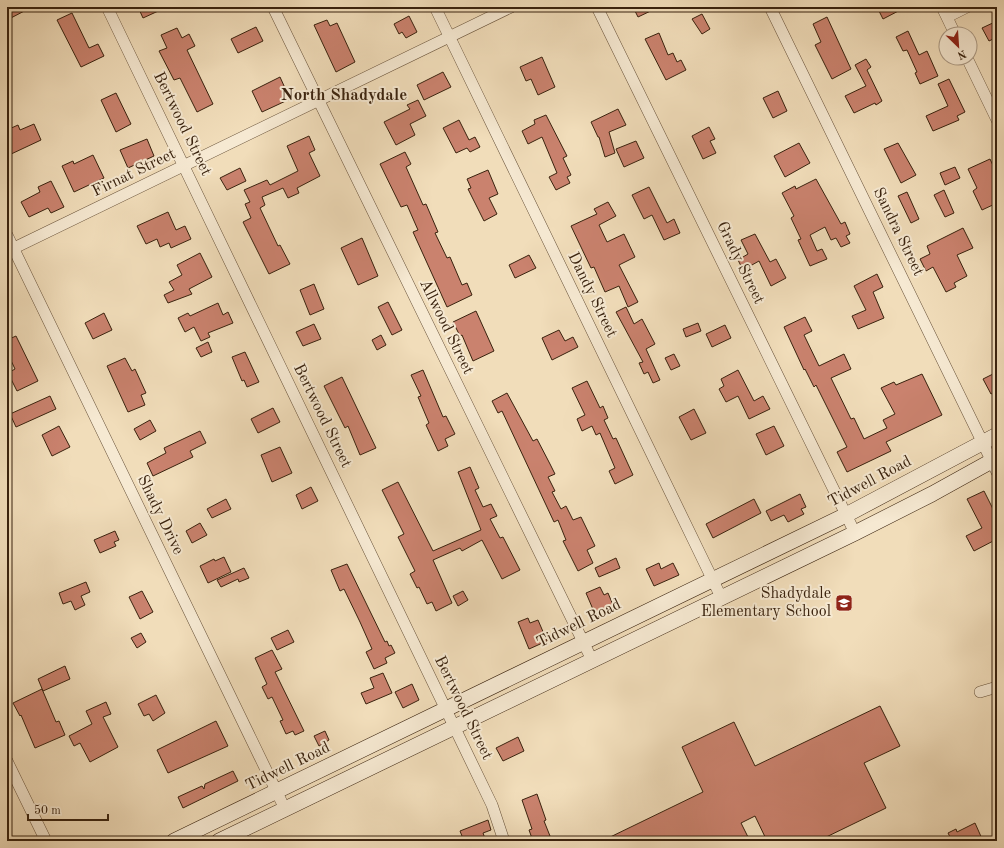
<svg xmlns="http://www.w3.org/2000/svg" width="1004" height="848" viewBox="0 0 1004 848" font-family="'Old Standard TT',serif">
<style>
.building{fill:#ca826e;stroke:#39220e}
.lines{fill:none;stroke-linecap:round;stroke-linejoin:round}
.street-casing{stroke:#675139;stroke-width:12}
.secondary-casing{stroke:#39220e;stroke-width:16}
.street{stroke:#f6e9d2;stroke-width:11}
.secondary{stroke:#f6e9d2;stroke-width:15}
.labels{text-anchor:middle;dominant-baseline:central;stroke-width:4;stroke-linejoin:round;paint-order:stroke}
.street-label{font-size:16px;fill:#39220e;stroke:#f6e9d2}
.poi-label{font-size:16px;fill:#39220e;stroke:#f6e9d2;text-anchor:end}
.neighbourhood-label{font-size:17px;font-weight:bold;fill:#39220e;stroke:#f6e9d2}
</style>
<rect width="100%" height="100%" fill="#f1ddba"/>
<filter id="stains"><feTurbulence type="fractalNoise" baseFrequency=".005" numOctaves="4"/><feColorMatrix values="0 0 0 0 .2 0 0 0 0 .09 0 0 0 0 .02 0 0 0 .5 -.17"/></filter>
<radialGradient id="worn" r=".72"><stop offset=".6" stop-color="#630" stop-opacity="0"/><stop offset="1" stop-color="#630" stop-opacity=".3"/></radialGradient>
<!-- building -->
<path class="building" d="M7,7H32L7,20Z
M138,7H167L143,18Z
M633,7H659L638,17Z
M877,7H906L883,19Z
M72,13L89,48L98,44L104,56L81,67L57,20Z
M702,14L710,29L702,34L692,19Z
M409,16L417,32L406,38L402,32L399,34L394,24Z
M827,17L851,69L832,79L815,45L821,42L813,24Z
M327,20L330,26L337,23L355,62L336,72L314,25Z
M997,21V37L989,41L982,28Z
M256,27L263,41L238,53L231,39Z
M177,28L182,38L189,34L195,46L187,50L213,104L197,112L180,78L174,80L159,51L167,48L161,35Z
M908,31L919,55L927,51L938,76L920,84L915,73L917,72L907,50L903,51L896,37Z
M659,33L668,55L673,53L677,62L681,60L686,70L666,80L645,39Z
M542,57L555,87L538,95L531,79L526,81L520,67Z
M866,59L871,67L867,70L882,101L876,105L875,103L854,113L845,96L866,86L855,65Z
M443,72L451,87L424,100L417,85Z
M280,77L290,99L262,112L252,91Z
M949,79L965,112L957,116L959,120L933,131L926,116L948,106L938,84Z
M778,91L787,111L773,118L763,98Z
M116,93L131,124L116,132L101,100Z
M418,100L426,116L410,124L415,135L396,145L384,122L410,109L407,105Z
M618,109L626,125L609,132L615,153L605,157L599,137H598L591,122Z
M546,115L567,156L563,158L571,175L567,177L570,183L556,190L549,177L557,173L542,137L528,144L522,131L535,124L534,120Z
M459,120L469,140L475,137L480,147L470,152L467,148L456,153L443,128Z
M34,124L41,140L9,155L7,150V130L18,125L20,130Z
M709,127L715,139L710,141L716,153L703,159L692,136Z
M309,136L315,150L309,153L320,176L297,188L299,193L288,198L283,188L262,197L265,205L260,208L278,246L280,245L290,264L269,274L243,222L251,218L245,204L250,202L244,190L267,180L270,185L298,171L287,146Z
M147,139L154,156L128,168L120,150Z
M636,141L644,158L624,167L616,149Z
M799,143L810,163L785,177L774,156Z
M898,143L916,175L901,183L884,149Z
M405,152L411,164L406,167L423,205L426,204L438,232L435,233L447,258L450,257L462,285L467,283L472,295L447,307L413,232L418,230L407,205L401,207L380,164Z
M93,155L104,178L74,192L62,166L73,161L74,164Z
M990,159L997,174V203L982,210L973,191L977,188L968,169Z
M955,167L960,178L945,185L940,173Z
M240,168L246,181L227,190L220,178Z
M488,170L498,194L489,198L497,214L484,221L468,189L471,188L467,179Z
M816,179L841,224L845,222L850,234L846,236L850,243L841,247L836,238L831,240L825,227L810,235L817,251L822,249L827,259L810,266L798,240L801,239L791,218L794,216L782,193L795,186L796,189Z
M51,181L64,207L51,213L48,208L29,217L21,202L40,192L38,187Z
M649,187L667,223L674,219L680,233L664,240L652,215L644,219L632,195Z
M944,190L954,213L945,217L934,195Z
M907,192L919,219L911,223L898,196Z
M608,202L616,216L599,225L607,242L624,234L635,257L619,265L638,302L628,307L619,286L605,292L594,267L591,268L571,226L597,214L594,209Z
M168,212L176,230L185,226L191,239L171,248L169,243L160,247L157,239L146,244L137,226Z
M963,228L973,248L957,255L967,276L954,283L956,287L946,292L933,267L926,271L920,259L930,254L927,246Z
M755,234L770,262L776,259L786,278L771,286L759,261L743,270L738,260L748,254L741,240Z
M362,238L378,276L358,285L341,248Z
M200,253L212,277L189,289L192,294L168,303L164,295L174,290L169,282L182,275L177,265Z
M529,255L536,268L515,278L509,265Z
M877,274L883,287L873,292L884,318L858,329L852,316L866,310L854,286Z
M314,284L324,309L310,315L300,290Z
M388,302L402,330L392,335L378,307Z
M218,303L223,315L228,312L233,323L208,333L210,337L201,341L194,327L185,332L178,318L188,313L190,316Z
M626,307L634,324L642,319L655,344L646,349L660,380L653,383L648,372L644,374L639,363L643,362L616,312Z
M476,311L494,351L473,361L462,335L460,336L453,322Z
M104,313L112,330L93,339L85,323Z
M805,317L812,331L804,335L819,366L844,354L851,369L831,378L851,419L854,418L864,439L887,428L883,420L895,414L881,388L894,382L896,385L922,374L942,415L886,442L891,451L847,472L837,452L847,447L816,385L814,387L805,369L804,370L784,327Z
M698,323L701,331L686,337L683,329Z
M314,324L321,339L303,346L296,332Z
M725,325L731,338L712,347L706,334Z
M559,330L565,341L573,337L578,347L552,360L542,338Z
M381,335L386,345L377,350L372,340Z
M16,336L38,381L17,391L8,373L15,369L7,352V340Z
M208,342L212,352L201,357L196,348Z
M245,352L259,382L247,387L244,380L242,381L232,357Z
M674,354L680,366L671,370L665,358Z
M125,358L132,371L135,369L146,393L141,395L145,405L128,412L107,366Z
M423,370L443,417L446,416L455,434L445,439L448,446L438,451L426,425L429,423L418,397L421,396L411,375Z
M738,370L754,401L763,396L770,409L749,419L738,396L726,402L719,389L724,386L721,379Z
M997,372V391L991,394L983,379Z
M342,377L376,448L360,455L348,426L345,428L324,386Z
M587,381L600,408L603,406L608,418L604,420L613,439L616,438L633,475L615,484L609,471L615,468L600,433L596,435L592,426L582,431L577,419L585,415L572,388Z
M507,393L533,441L537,439L550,464L555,474L548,477L555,491L552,492L561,509L566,506L573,520L581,517L595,546L587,550L593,563L578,571L563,541L566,540L558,520L554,522L502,411L498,413L492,401Z
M50,396L56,409L16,427L10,414Z
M273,408L280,422L258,433L251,419Z
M694,409L706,433L691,440L679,417Z
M150,420L156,431L140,440L134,429Z
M59,426L70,447L52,456L42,435Z
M774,426L784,446L766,455L756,434Z
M200,431L206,443L190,451L193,457L153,476L147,463L166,453L164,448Z
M280,447L292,473L272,482L261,455Z
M470,467L479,488L475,490L483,507L491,504L497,516L490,519L500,538L503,537L520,570L502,579L482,540L462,551L460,548L433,560L452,603L436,611L432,602L427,604L419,587L417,588L410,574L415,571L398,537L404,534L382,490L398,482L433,551L481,530L458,472Z
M311,487L318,501L302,509L296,495Z
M984,491L997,517V539L974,551L966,536L982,528L967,499Z
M800,494L806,507L801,509L804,514L788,522L784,515L771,521L766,511Z
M226,499L231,509L212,518L207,509Z
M754,499L761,513L713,538L706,524Z
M200,523L207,535L192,543L186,531Z
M115,531L119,540L114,542L116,546L100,553L94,540Z
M224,557L231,572L208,583L200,566L214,559L215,561Z
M616,558L620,568L599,577L595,568Z
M659,563L661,569L673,563L679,575L654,586L646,569Z
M347,564L385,642L387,641L389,646L391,645L395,653L385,658L387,663L374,669L366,652L372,649L360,622L344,589L340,591L331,570Z
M244,568L249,578L239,582L238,579L221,587L217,580Z
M86,582L90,592L81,596L85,605L75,610L71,601L63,604L59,593Z
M600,587L604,595L608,593L613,605L595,614L586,593Z
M142,591L153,612L140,619L129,597Z
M463,591L468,600L458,606L453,596Z
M528,618L530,623L538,620L547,641L529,649L518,622Z
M288,630L294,642L277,650L271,638Z
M141,633L146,642L137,648L131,638Z
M272,650L282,669L275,672L304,731L295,735L293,731L286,734L280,721L283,720L272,697L268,699L262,687L267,684L255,658Z
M65,666L70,679L43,691L38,679Z
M383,673L392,693L366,704L361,693L374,688L370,678Z
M412,684L419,700L403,708L395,692Z
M42,689L56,722L59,721L65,735L35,748L21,715L20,716L13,703Z
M156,695L165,713L153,721L149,714L144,716L138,704Z
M106,702L111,714L103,717L118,747L90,762L80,743L74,746L69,736L92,724L86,711Z
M880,706L900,746L864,763L886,808L818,841H767L755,816L741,823L750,841H602L703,792L682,747L734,722L755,766Z
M216,721L228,746L168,773L157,750Z
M325,731L329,740L319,746L314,736Z
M518,737L524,751L503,761L496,748Z
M233,771L238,781L183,808L178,797L202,786L204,789L205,784Z
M537,794L546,820L544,821L552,841H533L529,830L532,829L522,800Z
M488,820L491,830L483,833L486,841H464L460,831Z
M975,823L983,841H952L948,833L956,829L957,832Z"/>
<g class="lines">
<!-- street casing -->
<g class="street-casing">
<path id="street" d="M107,7L492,805L504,841
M273,7L592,660
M435,7L721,597
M597,7L855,533
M770,7L997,472
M942,7L955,34
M947,17L967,7
M967,58L997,120
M7,235L285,809
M8,251L511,7
M980,692L997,687
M7,761L46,841"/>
</g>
<!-- secondary casing -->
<g class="secondary-casing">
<path id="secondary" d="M174,841L846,515L997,435
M219,841L855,533L932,494L997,458"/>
</g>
<!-- street -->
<use href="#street" class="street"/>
<!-- secondary -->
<use href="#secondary" class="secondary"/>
</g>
<!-- icons -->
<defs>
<g id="school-square" transform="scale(0.9)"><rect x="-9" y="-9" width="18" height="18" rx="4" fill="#8f2418" stroke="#f6e9d2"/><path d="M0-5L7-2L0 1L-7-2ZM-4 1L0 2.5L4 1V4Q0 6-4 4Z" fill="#fff"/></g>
</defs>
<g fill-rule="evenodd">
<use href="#school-square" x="844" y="603"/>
</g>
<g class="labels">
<!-- street labels -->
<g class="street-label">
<text transform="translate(182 124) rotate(64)">Bertwood Street</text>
<text transform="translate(134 173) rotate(-26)">Firnat Street</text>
<text transform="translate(898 232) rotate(64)">Sandra Street</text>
<text transform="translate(740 263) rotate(64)">Grady Street</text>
<text transform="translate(592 295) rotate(64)">Dandy Street</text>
<text transform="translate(446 327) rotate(64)">Allwood Street</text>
<text transform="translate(322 416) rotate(64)">Bertwood Street</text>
<text transform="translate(870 482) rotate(-28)">Tidwell Road</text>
<text transform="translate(160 515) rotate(64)">Shady Drive</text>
<text transform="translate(579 624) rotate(-26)">Tidwell Road</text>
<text transform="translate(463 708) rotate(64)">Bertwood Street</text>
<text transform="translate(288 767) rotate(-26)">Tidwell Road</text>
</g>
<!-- poi labels -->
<g class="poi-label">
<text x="831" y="594">Shadydale<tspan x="831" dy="18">Elementary School</tspan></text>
</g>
<!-- neighbourhood labels -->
<g class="neighbourhood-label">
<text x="344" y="95">North Shadydale</text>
</g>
</g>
<!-- margin -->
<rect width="1004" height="848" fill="none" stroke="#f1ddba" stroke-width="24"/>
<rect x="8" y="8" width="988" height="832" fill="none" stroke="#39220e" stroke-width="2"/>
<rect x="12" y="12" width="980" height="824" fill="none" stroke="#39220e"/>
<!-- north arrow -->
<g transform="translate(958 46) rotate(155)"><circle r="19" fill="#f6e9d2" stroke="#aa9984"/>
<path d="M0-3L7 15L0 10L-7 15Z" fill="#8f2418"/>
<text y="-6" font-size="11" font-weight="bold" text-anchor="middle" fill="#39220e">N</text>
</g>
<!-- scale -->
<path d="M28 814v6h80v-6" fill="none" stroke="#39220e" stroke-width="2"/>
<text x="34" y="814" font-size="12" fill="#39220e" stroke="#f6e9d2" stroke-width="3" paint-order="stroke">50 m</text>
<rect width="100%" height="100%" filter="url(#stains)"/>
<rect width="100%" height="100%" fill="url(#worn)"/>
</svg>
